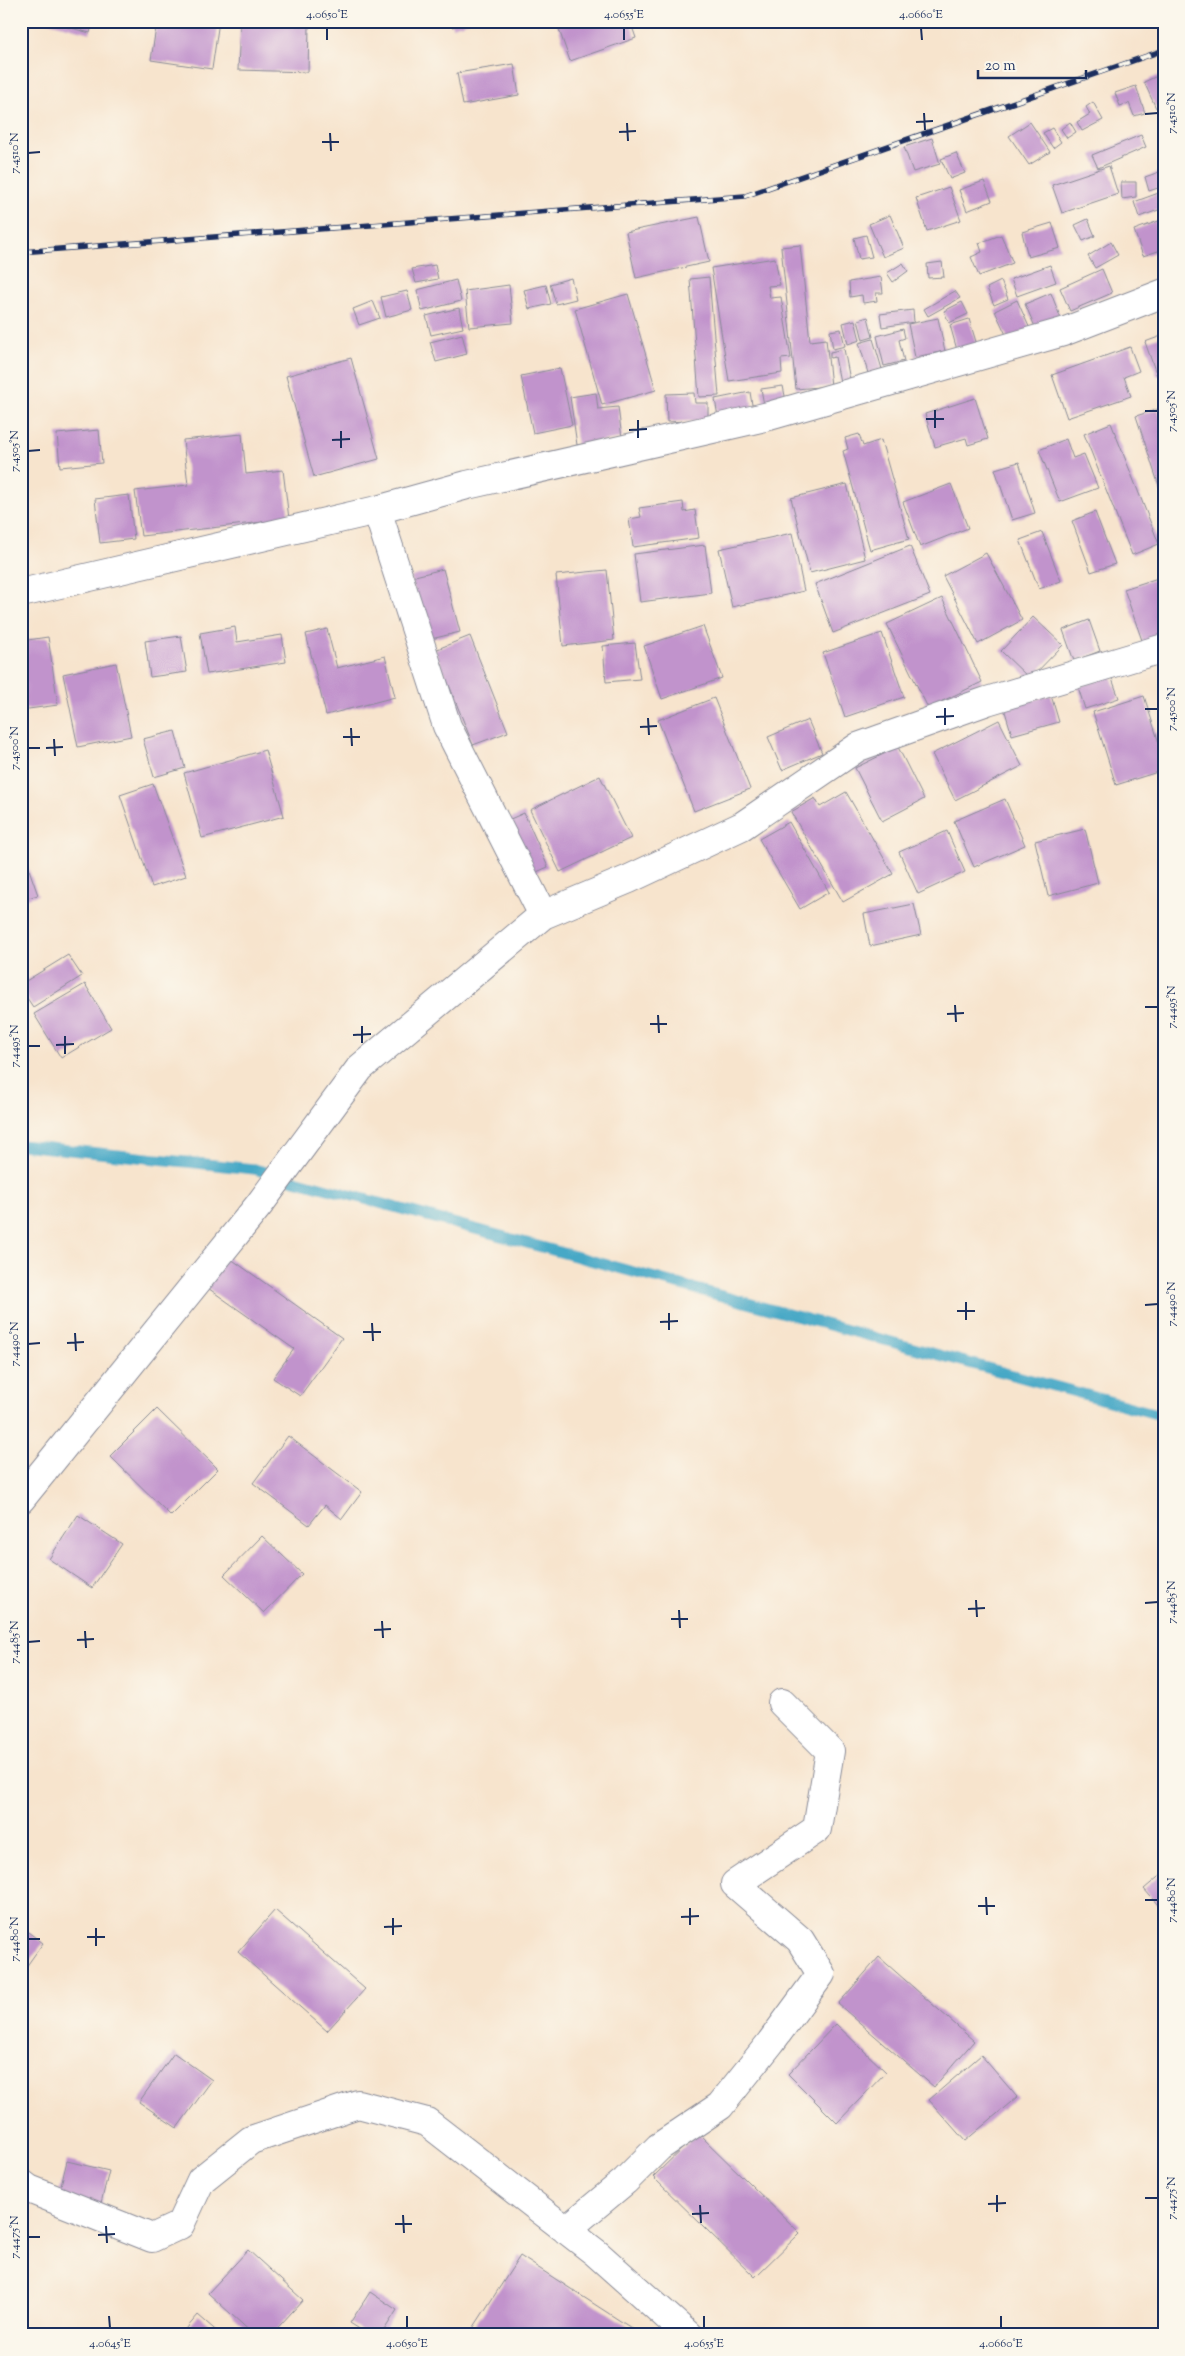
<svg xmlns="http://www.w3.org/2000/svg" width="1185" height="2356" viewBox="0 0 1185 2356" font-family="'Sorts Mill Goudy',serif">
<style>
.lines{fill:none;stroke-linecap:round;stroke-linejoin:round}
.stream{stroke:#47a8c6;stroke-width:11}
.building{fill:#c193cc}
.minor-casing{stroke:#898a96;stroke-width:30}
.minor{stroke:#fff;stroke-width:28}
.rail-casing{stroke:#1b2f5e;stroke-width:5.5}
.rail{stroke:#fbf7ec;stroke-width:4;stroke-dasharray:11;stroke-linecap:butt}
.ticks{fill:none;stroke:#1b2f5e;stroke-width:2}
.neatline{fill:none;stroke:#1b2f5e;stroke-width:2}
.ticks-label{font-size:12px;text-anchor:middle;fill:#1b2f5e}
</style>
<rect width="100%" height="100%" fill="#fbf7ec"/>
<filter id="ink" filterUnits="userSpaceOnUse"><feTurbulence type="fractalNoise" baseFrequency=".02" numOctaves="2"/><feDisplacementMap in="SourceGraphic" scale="10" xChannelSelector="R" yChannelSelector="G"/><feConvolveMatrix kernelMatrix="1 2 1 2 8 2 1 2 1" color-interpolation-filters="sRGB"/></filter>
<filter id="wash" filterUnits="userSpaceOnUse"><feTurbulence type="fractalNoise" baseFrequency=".0096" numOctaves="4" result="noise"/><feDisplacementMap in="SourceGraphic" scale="20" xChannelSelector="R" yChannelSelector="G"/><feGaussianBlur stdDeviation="1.12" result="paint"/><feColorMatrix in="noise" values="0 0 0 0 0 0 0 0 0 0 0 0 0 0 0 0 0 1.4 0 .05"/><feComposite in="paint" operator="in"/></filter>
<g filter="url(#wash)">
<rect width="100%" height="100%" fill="#f7e4cd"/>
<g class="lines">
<!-- stream -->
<path class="stream" d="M21,1145L254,1169L1164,1416"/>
</g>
<g id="blocks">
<!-- building -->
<path class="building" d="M45,21H93L90,33Z
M157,21H219L212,69L151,60Z
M254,21H279V25L309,26L308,72L238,70L240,24L253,25Z
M451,21H469V22L452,27Z
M556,21H630L636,38L570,61Z
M514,64L519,95L463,105L457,73Z
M1164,73V104L1156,108L1144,82Z
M1136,86L1145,113L1134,116L1129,103L1120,106L1115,93Z
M1093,102L1103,120L1082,131L1077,122L1090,114L1086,107Z
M1030,122L1050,152L1029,165L1009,136Z
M1070,122L1076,132L1067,138L1061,129Z
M1052,128L1061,142L1053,148L1043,133Z
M1141,135L1146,147L1098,168L1092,155Z
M932,138L940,164L913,172L904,147Z
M956,153L965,173L950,179L941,159Z
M1109,166L1118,194L1062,213L1052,185Z
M1162,171L1164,186L1149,191L1145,177Z
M984,181L992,201L967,211L959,190Z
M1121,182H1136V197L1122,199Z
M949,187L961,220L927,231L916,198Z
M1164,191V208L1139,217L1134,202Z
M890,215L904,248L883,257L869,224Z
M699,217L709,262L636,278L626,232Z
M1088,219L1095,236L1083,241L1075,225Z
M1164,219V249L1143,256L1134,230Z
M1052,223L1060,248L1028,257L1022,232Z
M866,235L872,257L859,259L854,238Z
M1001,235L1013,263L979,276L971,257L982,252L979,243Z
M1111,242L1118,255L1095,268L1088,256Z
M800,245L810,341L826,339L831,386L796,389L781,247Z
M775,258L780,285L768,286L770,298L781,297L791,358L781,359L782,373L729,381L711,268Z
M942,262L944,277L928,278L927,264Z
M903,263L908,271L893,282L887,273Z
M435,265L438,279L416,283L412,269Z
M1050,265L1056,282L1017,296L1011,279Z
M1102,269L1112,293L1070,311L1060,288Z
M709,277L719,396L699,397L690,279Z
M881,277L883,293H876L877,301L863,303L862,295L850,297L849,282Z
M571,278L576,299L556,304L550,284Z
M456,280L461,301L422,311L417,290Z
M1001,281L1008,299L994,305L987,288Z
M509,285L513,323L469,327L465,291Z
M546,285L551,304L529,309L524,290Z
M407,291L412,310L386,317L381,297Z
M955,291L960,298L928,316L924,309Z
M1051,293L1061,319L1036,329L1025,304Z
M628,294L656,390L602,405L575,309Z
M1017,300L1030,329L1008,339L995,311Z
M373,301L380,318L359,325L353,309Z
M962,302L968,314L949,323L944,311Z
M459,308L463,328L431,335L426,316Z
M913,310L914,322L882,327L880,314Z
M868,317L873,337L863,340L858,320Z
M938,318L945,351L915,357L908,324Z
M969,319L977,345L957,350L950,325Z
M855,320L860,340L848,344L843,323Z
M841,329L845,346L833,349L830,331Z
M903,329L905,338L899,340L904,361L884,366L877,336Z
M462,334L467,354L436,362L430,342Z
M1164,335V373L1157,376L1145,342Z
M873,339L882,369L868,373L859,343Z
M1130,347L1139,371L1124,377L1131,396L1067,418L1052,375Z
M844,349L850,380L840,382L835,357L830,358V352Z
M351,358L379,459L314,477L286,376Z
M560,368L572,425L533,433L521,376Z
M783,386L786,401L764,405L761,389Z
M750,392L753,411L718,417L715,399Z
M596,393L598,409L618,407L622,438L577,445L570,397Z
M694,393L695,403H708V420L667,422L666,394Z
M975,398L988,439L968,445L966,438L935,447L925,414Z
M1158,409L1164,426L1163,498L1136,416Z
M1111,423L1159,544L1132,555L1084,434Z
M99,430L102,463L60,467L57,434Z
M242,434L246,474L283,470L289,519L141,536L135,491L188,485L183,440Z
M859,434L863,446L881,440L909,539L870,550L843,451L848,449L845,438Z
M1066,439L1073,458L1084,454L1098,488L1060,502L1039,450Z
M1019,462L1035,513L1012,520L995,469Z
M847,484L865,559L810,573L791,498Z
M951,484L968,528L920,547L903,502Z
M129,495L134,539L100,543L95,499Z
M683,502L684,512L695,510L699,538L633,547L629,519L641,517L639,508Z
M1095,512L1115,564L1091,572L1072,521Z
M1042,532L1061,581L1039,589L1020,540Z
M792,533L804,591L732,607L719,549Z
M705,545L711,593L640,602L634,554Z
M910,546L930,595L833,633L815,584Z
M986,553L1022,620L978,644L943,576Z
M443,569L460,632L427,640L411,577Z
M607,570L614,640L563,646L556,575Z
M1164,576V639L1144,646L1124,589Z
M942,598L982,682L928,708L887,624Z
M1033,617L1063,645L1030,679L1001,651Z
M1089,620L1100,651L1074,661L1063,630Z
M703,626L722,678L662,699L644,646Z
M235,627L237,642L282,635L286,662L207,674L200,633Z
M327,629L337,668L385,656L395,697L326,715L306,634Z
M882,633L904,697L845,717L823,653Z
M181,636L187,672L150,677L145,641Z
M470,636L508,732L473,745L435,650Z
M48,637L58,705L21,710V641Z
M635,643L640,679L606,682L603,646Z
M116,663L131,736L78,747L63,674Z
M1111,676L1119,698L1085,709L1078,687Z
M1051,695L1059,722L1012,735L1004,708Z
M1144,696L1161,749L1164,748V770L1116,785L1093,712Z
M714,698L750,789L694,811L658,720Z
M808,720L822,753L782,770L768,737Z
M999,720L1022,766L955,800L932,754Z
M175,731L185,768L154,777L143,739Z
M898,747L924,799L882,821L855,768Z
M265,750L284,816L202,838L184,773Z
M600,776L631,838L560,872L530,810Z
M153,784L186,876L152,887L120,795Z
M846,792L893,874L843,902L791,812L815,798L820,807Z
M1005,799L1025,845L974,867L954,821Z
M524,813L548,867L532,874L508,820Z
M789,822L829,892L800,909L759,839Z
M1085,829L1098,883L1048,896L1035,841Z
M947,831L965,872L918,894L899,852Z
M21,847L38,895L21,900Z
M914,904L921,935L870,946L864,914Z
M68,955L82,976L33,1007L21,989V984Z
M85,984L111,1028L61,1058L34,1014Z
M227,1256L342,1338L300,1396L273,1378L294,1349L205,1286Z
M157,1409L218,1469L171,1516L110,1456Z
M288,1436L362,1492L342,1519L325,1505L309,1525L253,1483Z
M78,1515L122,1544L92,1588L49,1559Z
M262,1536L302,1574L264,1613L224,1575Z
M1164,1872V1912L1144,1889Z
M275,1910L365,1989L327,2031L238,1952Z
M21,1927L43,1943L21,1974Z
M879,1957L974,2041L934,2087L838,2004Z
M836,2024L886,2072L837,2123L788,2074Z
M174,2053L212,2080L177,2128L139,2102Z
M981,2055L1017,2097L965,2141L929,2100Z
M698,2133L800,2233L755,2277L653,2177Z
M67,2161L109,2171L100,2207L58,2197Z
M248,2250L303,2300L271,2335H254L208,2293Z
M520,2256L642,2335L470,2333Z
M370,2292L397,2310L381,2335H369L350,2323Z
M198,2315L221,2335H181Z"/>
</g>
</g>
<g filter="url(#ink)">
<use href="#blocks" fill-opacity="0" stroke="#898a96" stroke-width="1"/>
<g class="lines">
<!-- minor casing -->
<g class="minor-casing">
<path id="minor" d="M377,510L447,726L543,915
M21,593L377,510L467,485L769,416L1063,332L1164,293
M21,1499L259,1205L360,1068L543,915L629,879L742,826L858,747L987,701L1164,648
M21,2183L29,2189L152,2238L180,2225L201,2180L251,2140L358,2104L427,2122L596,2253L688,2335
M566,2230L625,2181L659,2147L720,2106L771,2042L821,1974L800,1940L735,1884L817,1829L830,1751L782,1703"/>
</g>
<!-- minor -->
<use href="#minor" class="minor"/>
<!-- rail casing -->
<g class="rail-casing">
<path id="rail" d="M21,252L745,196L1164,50"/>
</g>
<!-- rail -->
<use href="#rail" class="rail"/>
</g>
</g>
<!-- ticks -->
<path class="ticks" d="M327,28V40M624,28V40M921,28L922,40M924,113L925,130M1145,114L1158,113M916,122L933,121M627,123L628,141M619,132L636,131M330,133L331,151M322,142H339M28,153L40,152M935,410V428M1145,411H1158M926,419H944M638,420V438M629,430L647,429M341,431V448M332,440L350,439M28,451L40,450M945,708V725M1145,709H1158M936,717L954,716M648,718L649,735M640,727L657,726M351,728L352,746M343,737H360M54,739L55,756M28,748H40M46,748L63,747M955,1005L956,1022M1145,1007H1158M947,1014L964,1013M658,1015L659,1033M650,1024H667M362,1026V1043M353,1035L371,1034M65,1036V1054M56,1045L74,1044M28,1046H40M966,1302V1320M1145,1305L1158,1304M957,1311H975M669,1313V1330M660,1322L678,1321M372,1323L373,1341M363,1332H381M75,1333L76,1351M67,1343L84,1342M28,1344L40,1343M976,1600L977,1617M1145,1603L1158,1602M968,1609L985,1608M679,1610L680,1628M671,1619H688M382,1621L383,1638M374,1630L391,1629M85,1631L86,1648M77,1640L94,1639M28,1642L40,1641M986,1897L987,1915M1145,1900H1158M978,1906H995M690,1908V1925M681,1917L699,1916M393,1918V1935M384,1927L402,1926M96,1928V1946M87,1937H105M28,1939H40M997,2195V2212M1145,2198H1158M988,2204L1006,2203M700,2205L701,2223M692,2214L709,2213M403,2215L404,2233M395,2224H412M106,2226L107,2243M98,2235L115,2234M28,2237H40M109,2316L110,2328M407,2316V2328M704,2316V2328M1001,2316V2328"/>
<!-- margin -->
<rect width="1185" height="2356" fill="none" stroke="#fbf7ec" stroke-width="55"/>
<!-- scale -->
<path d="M978 70v8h108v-8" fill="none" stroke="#1b2f5e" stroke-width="2.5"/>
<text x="985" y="70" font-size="15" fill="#1b2f5e" stroke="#fbf7ec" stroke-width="4" paint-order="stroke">20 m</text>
<rect x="28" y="28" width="1130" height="2300" class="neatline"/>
<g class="ticks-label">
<text x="327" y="18">4.0650°E</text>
<text x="624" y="18">4.0655°E</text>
<text x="921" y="18">4.0660°E</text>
<text transform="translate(1171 113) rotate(-90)" y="4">7.4510°N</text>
<text transform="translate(14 153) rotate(-90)" y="4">7.4510°N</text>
<text transform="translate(1171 411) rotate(-90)" y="4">7.4505°N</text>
<text transform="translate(14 451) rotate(-90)" y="4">7.4505°N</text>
<text transform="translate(1171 709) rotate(-90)" y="4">7.4500°N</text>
<text transform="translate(14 748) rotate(-90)" y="4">7.4500°N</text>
<text transform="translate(1171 1007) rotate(-90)" y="4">7.4495°N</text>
<text transform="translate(14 1046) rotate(-90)" y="4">7.4495°N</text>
<text transform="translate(1171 1304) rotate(-90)" y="4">7.4490°N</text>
<text transform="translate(14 1344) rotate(-90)" y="4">7.4490°N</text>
<text transform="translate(1171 1602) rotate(-90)" y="4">7.4485°N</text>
<text transform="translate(14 1642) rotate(-90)" y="4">7.4485°N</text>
<text transform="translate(1171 1900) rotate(-90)" y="4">7.4480°N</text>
<text transform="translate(14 1939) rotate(-90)" y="4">7.4480°N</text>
<text transform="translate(1171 2198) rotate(-90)" y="4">7.4475°N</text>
<text transform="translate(14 2237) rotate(-90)" y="4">7.4475°N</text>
<text x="110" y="2347">4.0645°E</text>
<text x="407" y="2347">4.0650°E</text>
<text x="704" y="2347">4.0655°E</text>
<text x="1001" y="2347">4.0660°E</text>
</g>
</svg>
